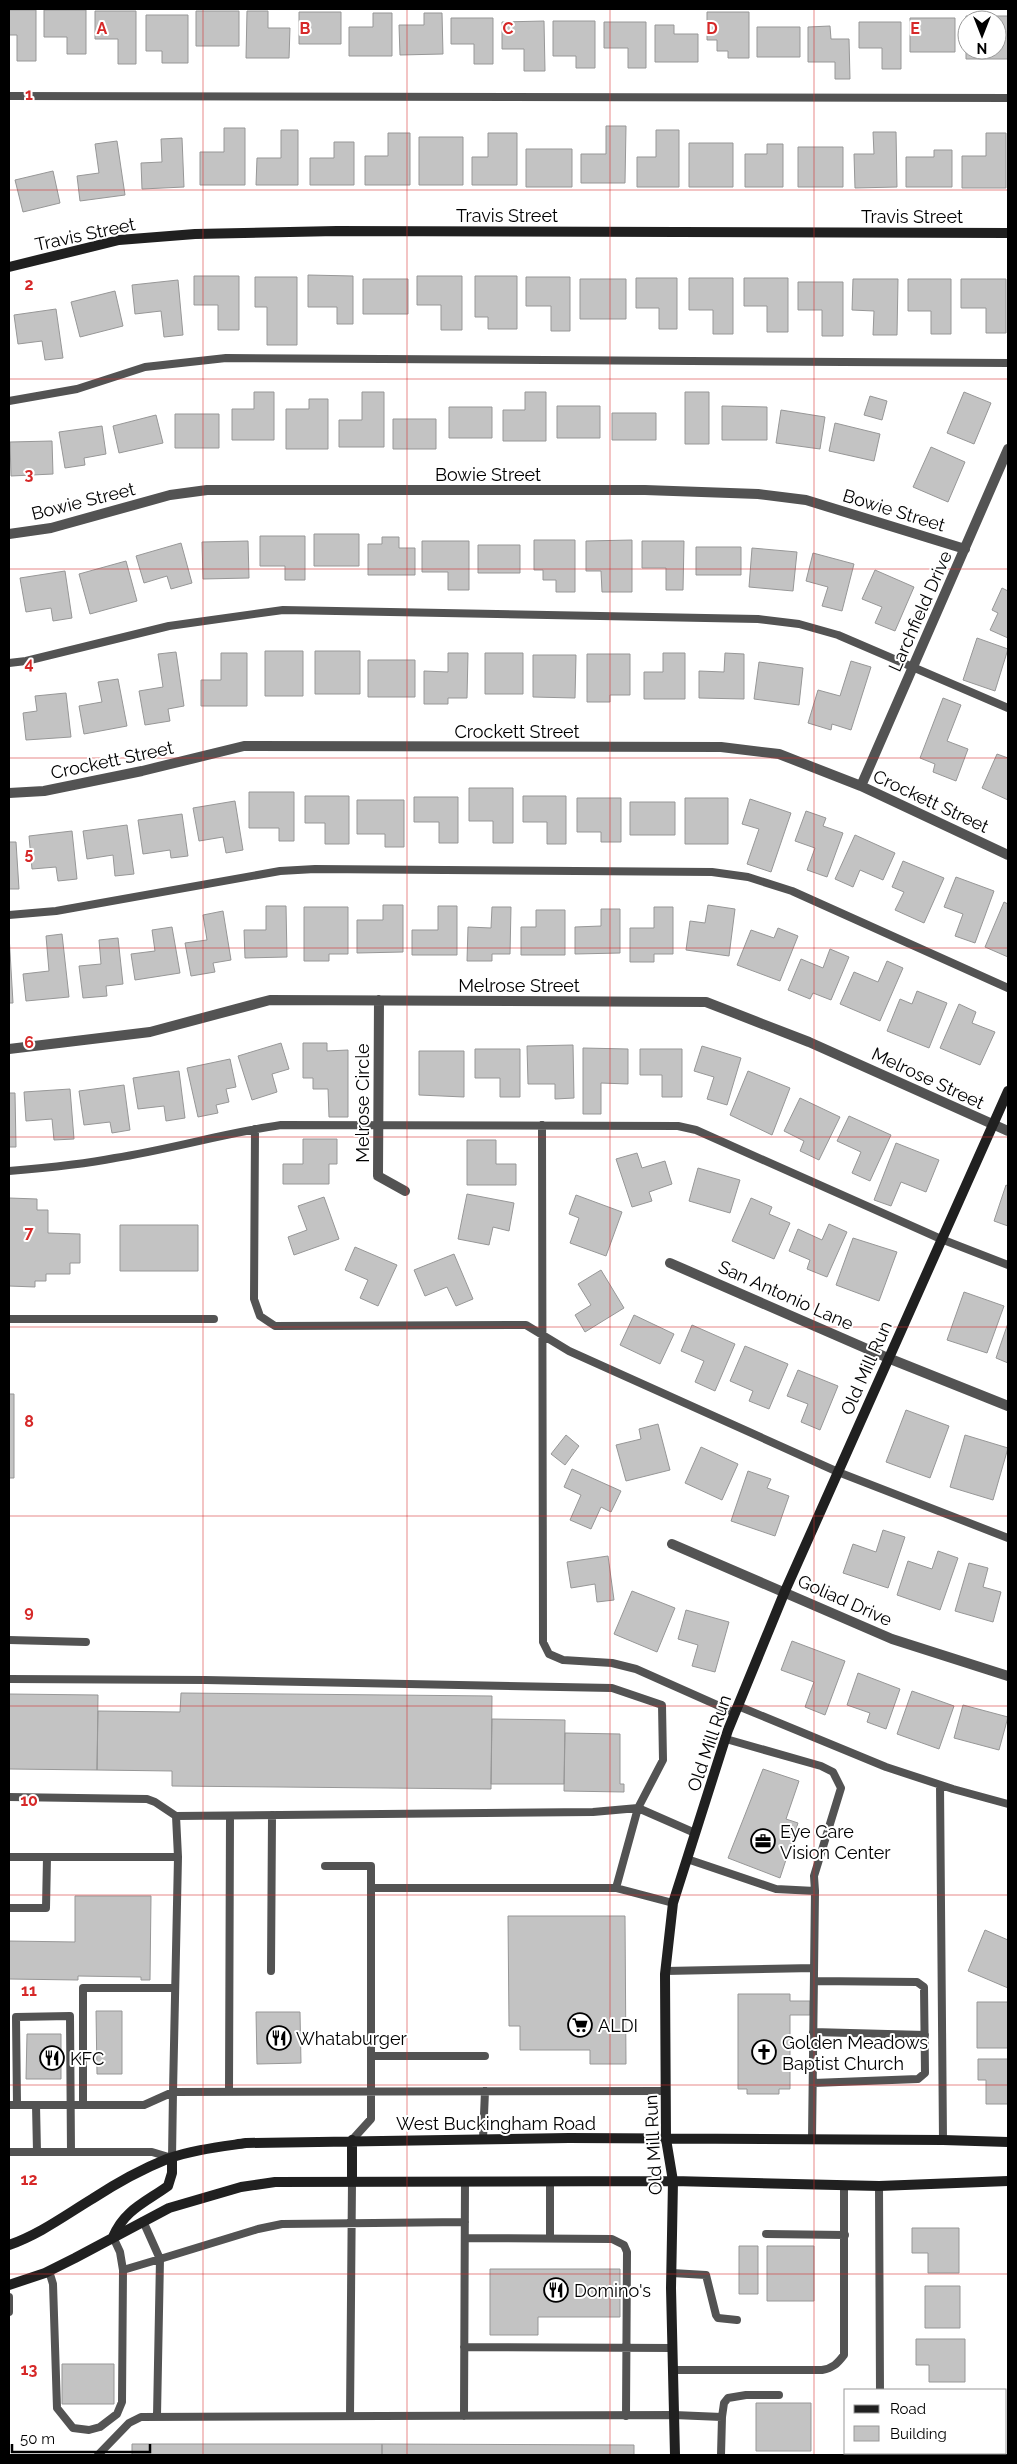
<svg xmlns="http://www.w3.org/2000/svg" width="1017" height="2464" viewBox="0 0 1017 2464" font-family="Raleway,sans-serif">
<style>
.building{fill:#c3c3c3;stroke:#979797;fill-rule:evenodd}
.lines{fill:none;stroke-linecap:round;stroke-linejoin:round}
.lane{stroke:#535353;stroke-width:8}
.street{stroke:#535353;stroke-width:10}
.secondary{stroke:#202020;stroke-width:10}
.grid{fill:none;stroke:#d62828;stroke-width:1;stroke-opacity:0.55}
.labels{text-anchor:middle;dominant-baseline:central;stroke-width:4;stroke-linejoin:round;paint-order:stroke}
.street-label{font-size:18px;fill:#000;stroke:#fff}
.poi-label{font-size:18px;fill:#000;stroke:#fff;text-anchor:start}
.grid-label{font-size:16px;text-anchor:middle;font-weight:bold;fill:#d62828;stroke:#fff;stroke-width:4;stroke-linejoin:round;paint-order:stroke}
</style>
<rect width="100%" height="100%" fill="#fff"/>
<!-- building -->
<path class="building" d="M9,10H36V61H17V35H9Z
M44,10H86V54H67V37H44Z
M95,11H136V64H118V39H95Z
M196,11H239V46H196Z
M247,11H268V28H290L289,58H246Z
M299,12H341V44H299Z
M707,12H749V58H728V51H717V40H707Z
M373,13H392V56H349V27H373Z
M424,13H442L443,54L400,55L399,25H424Z
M146,15H188V63H162V51H146Z
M966,16H1008V59H966ZM967,20H997V50H967Z
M451,18H493V64H474V44H451Z
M910,18H955V52H910Z
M544,21L545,71H524V49H502V22Z
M553,21H595V68H576V56H553Z
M604,22H646V68H628V48H604Z
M859,22H901V69H882V48H859Z
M655,25H674V34H698V62H655Z
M830,26L831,39H849L850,79H835V62H808V27Z
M757,27H800V57H757Z
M606,126H626L625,183H581V154H606Z
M224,128H245V185H200V152H224Z
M281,130H298V185H256L257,158H281Z
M656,130H679V187H637V157H656Z
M873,132H896L897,187L855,188L854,154H874Z
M388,133H410V185H365V156H388Z
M488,133H517V185H472V157H488Z
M986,133H1006V188H962V156H986Z
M419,137H463V185H419Z
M182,138L184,187L142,189L141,163L162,162L161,139Z
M117,141L125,195L80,201L77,176L99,173L95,144Z
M334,142H354V185H310V158H334Z
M689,143H733V187H689Z
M767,144H783V187H745V154H767Z
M798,147H843V187H798Z
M526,149H572V187H526Z
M934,150H952V187H906V157H934Z
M53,171L60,203L23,212L15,180Z
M308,275L353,276V324H337V307H308Z
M194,276H239V330H218V305H194Z
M417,276H462V330H441V305H417Z
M475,276H517V329H488V317H475Z
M255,277H297V345H267V307H255Z
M526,277H570V331H551V306H526Z
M636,278H677V329H659V308H636Z
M689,278H733V334H713V310H689Z
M744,278H788V332H767V306H744Z
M363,279H408V314H363Z
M580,279H626V319H580Z
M853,279H898L897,335H873L874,311L852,310Z
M908,279H951V334H931V311H908Z
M961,279H1006V333H986V308H961Z
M178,280L183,335L164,337L161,311L135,314L132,285Z
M798,282H843V336H822V310H798Z
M115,291L123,326L80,337L71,302Z
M56,309L63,358L45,360L42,341L18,344L14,315Z
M254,392H274V440H232V409H254Z
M362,392H384V447H339V420H362Z
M525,392H546V441H503V410H525Z
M685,392H709V444H685Z
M964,392L991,403L974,444L947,433Z
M870,396L887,401L882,420L864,415Z
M309,399H328V449H286V409H309Z
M557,406H600V438H557Z
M722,406L767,407V440H722Z
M449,407H492V438H449Z
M781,410L825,417L820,449L776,443Z
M612,413H656V440H612Z
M175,414H219V448H175Z
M156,415L163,443L119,453L113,426Z
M393,419H436V449H393Z
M835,423L880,434L874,461L829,451Z
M102,426L106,454L84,458L85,465L65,468L59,432Z
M52,441L53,474L11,476L10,442Z
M931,447L965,462L948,502L913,487Z
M314,534H359V566H314Z
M260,536H305V580H285V566H260Z
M382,537H399V548H415V575H368V544H382Z
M534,540H575V592H556V580H543V570H534Z
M632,540V592H602L601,571H586V541Z
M248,541L249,578L203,579L202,542Z
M422,541H469V590H448V572H422Z
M642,541H684L683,590H666V568H642Z
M181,543L192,583L171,589L167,576L144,583L136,556Z
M478,545H520V573H478Z
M696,547H741V575H696Z
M752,548L797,552L793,591L749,587Z
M813,553L854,564L842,611L822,606L828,587L806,581Z
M126,561L137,601L90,614L79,574Z
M875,570L914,587L895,631L875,623L882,607L862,599Z
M65,571L72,618L53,621L51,608L26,612L20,578Z
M1002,588L1008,591V638L990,630L998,613L992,610Z
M977,638L1008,649L995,691L963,680Z
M265,651H303V696H265Z
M315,651H360V694H315Z
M176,652L184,706L168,709L170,721L145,725L139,691L163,687L158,654Z
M221,653H247V706H201V680H221Z
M448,653H468L467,698H448V704H424V671L448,672Z
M485,653H523V694H485Z
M663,653H685V699H644V672H663Z
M725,653L744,654V699L699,698V671L724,672Z
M587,654H630V695H610V702H587Z
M533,655H576L575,698L533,697Z
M368,660H415V697H368Z
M851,661L871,667L851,730L832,724L831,730L808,723L818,690L840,696Z
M759,662L803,668L799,705L754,699Z
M118,679L127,726L84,734L79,706L102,702L98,682Z
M66,693L71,737L26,740L23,713L37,711L35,696Z
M943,698L961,705L947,741L968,749L956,781L933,772L935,764L920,758Z
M997,754L1008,758V800L982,788Z
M469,788H513V843H493V821H469Z
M249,792H294V841H279V828H249Z
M305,796H349V844H325V823H305Z
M523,796H566V844H547V822H523Z
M414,797H458V843H439V822H414Z
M577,798H621V842H601V832H577Z
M685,798H728V844H685Z
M750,799L791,813L771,872L747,864L759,829L742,824Z
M357,800H404V847H385V834H357Z
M235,801L243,850L226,853L223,837L199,841L193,808Z
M630,802H675V835H630Z
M806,811L826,818L823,826L843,833L827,877L807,870L815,848L795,841Z
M182,814L188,856L171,858L170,850L143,854L138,820Z
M127,825L134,874L115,876L113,855L87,859L83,831Z
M72,831L77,879L58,881L56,867L32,869L29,836Z
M855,835L895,853L883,880L860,870L853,887L835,879Z
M9,842H16L19,889H9Z
M903,861L944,878L924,923L895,910L904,892L892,887Z
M956,877L994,891L975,943L955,936L963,914L944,907Z
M1004,902L1008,904V957L985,947Z
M383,905H403V952L357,953V920H383Z
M708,905L735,909L729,956L686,950L690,921L705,923Z
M266,906H286L287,957L245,958L244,930H266Z
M438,906H457V955H412V930H438Z
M304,907H348V954H329V961H304Z
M492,907H511L510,954H492V961H467L468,927L491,928Z
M654,907H673V954H654V962H630V928H654Z
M601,909H620V953L575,954V927L601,926Z
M536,910H565V955H521V927H536Z
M223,911L231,960L213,963L215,972L191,976L185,943L207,940L203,915Z
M172,927L180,973L135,980L131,954L155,951L152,930Z
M778,928L798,936L780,981L737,965L751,930L774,938Z
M62,934L69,997L26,1001L23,974L49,971L46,936Z
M9,935L13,1003H9Z
M118,938L123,984L106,986L107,996L83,998L79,966L101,964L99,940Z
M830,949L849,957L831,1000L813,993L810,999L788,990L801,959L823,968Z
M887,961L903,968L880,1021L840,1004L854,972L878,982Z
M917,991L947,1003L929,1048L887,1031L900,999L912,1004Z
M959,1004L976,1012L972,1023L995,1032L980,1065L940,1048Z
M281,1043L289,1069L272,1074L277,1092L252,1100L238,1056Z
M303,1043H327V1051L348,1050V1117H329L328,1089H313V1078H303Z
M573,1045L574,1098L555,1099V1084H528L527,1046Z
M702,1046L741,1058L727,1105L707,1099L714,1077L694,1071Z
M583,1048L628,1049V1084L601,1083V1114H583Z
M475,1049H520V1097H500V1078H475Z
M640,1049H682V1097H662V1075H640Z
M419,1051H464V1097L419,1095Z
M230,1059L236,1087L226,1089L229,1102L216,1105L218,1113L198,1117L187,1068Z
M179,1071L185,1118L166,1121L164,1106L138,1109L133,1078Z
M748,1071L790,1088L772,1135L730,1115Z
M124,1085L130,1130L112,1133L110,1122L84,1125L79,1091Z
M70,1089L74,1139L54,1140L52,1119L26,1121L24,1092Z
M9,1093H15L16,1147H9Z
M800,1098L840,1117L819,1160L800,1151L804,1141L784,1131Z
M849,1116L891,1135L870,1181L852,1173L861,1152L837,1141Z
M303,1139H337V1164H329V1184H283V1164H303Z
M467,1140H496V1164H516V1185H467Z
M896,1143L939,1160L926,1192L901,1182L891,1206L874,1200Z
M637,1153L642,1168L665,1161L672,1184L649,1192L652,1201L632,1207L616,1159Z
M698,1168L740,1180L730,1213L689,1201Z
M1006,1185L1008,1186V1226L994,1221Z
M467,1194L514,1203L509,1231L493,1227L489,1245L458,1239Z
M576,1195L622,1212L606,1256L570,1243L579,1218L569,1214Z
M324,1197L339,1239L294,1255L288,1237L307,1230L298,1206Z
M9,1198L37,1199V1210H48V1233L80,1234V1263H70V1274H46V1281H35V1287L9,1286Z
M751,1198L772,1207L769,1214L790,1223L774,1259L732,1241Z
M829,1224L847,1232L827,1277L807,1269L810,1260L789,1251L798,1229L822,1240Z
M120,1225H198V1271H120Z
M853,1238L897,1252L879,1301L836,1285Z
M355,1247L397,1265L378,1306L360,1298L368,1280L345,1270Z
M454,1254L473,1299L456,1306L447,1287L425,1296L414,1270Z
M601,1270L624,1308L585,1332L575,1315L591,1305L578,1284Z
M964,1292L1004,1306L987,1353L947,1340Z
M634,1315L674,1334L660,1364L620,1345Z
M1008,1323V1363L996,1358Z
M692,1325L735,1344L715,1391L695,1382L704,1361L681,1351Z
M745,1346L788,1364L769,1409L749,1401L753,1391L730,1381Z
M798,1370L838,1386L820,1430L801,1422L808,1404L787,1396Z
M9,1394H14V1478H9Z
M906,1410L949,1426L930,1478L886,1462Z
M658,1424L670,1470L626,1481L616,1445L641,1439L639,1429Z
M566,1435L579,1446L565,1465L551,1454Z
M965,1435L1008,1448L993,1500L950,1487Z
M701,1447L738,1464L722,1500L685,1483Z
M572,1469L621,1491L611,1512L601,1507L591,1529L570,1520L581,1495L564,1487Z
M748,1471L771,1479L767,1488L789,1496L775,1536L731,1521Z
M883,1530L905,1537L888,1588L843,1573L853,1544L876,1552Z
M938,1551L958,1558L940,1610L897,1595L908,1561L932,1569Z
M608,1556L614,1600L597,1602L595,1584L571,1588L567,1562Z
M969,1563L988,1568L983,1587L1001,1592L993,1622L955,1611Z
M632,1591L675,1608L657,1652L614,1634Z
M686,1610L729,1622L715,1672L692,1666L698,1645L678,1639Z
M792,1641L845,1661L825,1715L805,1707L814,1682L781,1670Z
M858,1673L900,1689L886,1729L867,1722L870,1713L847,1705Z
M912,1691L954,1706L939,1749L897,1734Z
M181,1693L492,1696L491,1789L172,1786V1771L97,1770L98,1711L180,1712Z
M9,1694L98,1695L97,1770L9,1769Z
M963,1705L1008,1717L999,1750L954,1738Z
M492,1719L565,1720L564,1784H491Z
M565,1733L620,1734V1784H624V1792L564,1791Z
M763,1769L799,1781L786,1819L798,1823L780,1878L728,1858Z
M75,1896H151L150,1980H141V1977L78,1976V1980L9,1979V1941L75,1942Z
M508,1916H625L626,2064H590V2050H520V2026H509Z
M985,1930L1008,1940V1988L968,1971Z
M738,1994H790V2001H810V2015H790V2089H779V2094H747V2089H738Z
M977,2002H1008V2048H977Z
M96,2011H122V2074H97Z
M256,2012H300L301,2063L257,2064Z
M27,2034H61V2079H26Z
M978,2059H1008V2104H986V2080H978Z
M912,2228H959V2273H928V2253H912Z
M739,2246H758V2294H739Z
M767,2246H814V2301H767Z
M490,2269H620V2317H538V2335H490Z
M925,2286H960V2328H925Z
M916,2339H965V2382H929V2365H916Z
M62,2364H114V2404H62Z
M756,2403H811V2451H756Z
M132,2444H382V2455H132Z
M382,2444L634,2445V2455H382Z
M941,2453H967V2455H941Z"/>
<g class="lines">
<!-- lane -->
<path class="lane" d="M9,96L1008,98
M9,401L77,389L145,367L226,358L1008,363
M9,663L26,661L169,626L283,610L758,619L799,624L838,635L1008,708
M9,915L56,911L280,871L315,869L712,872L748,877L792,891L1008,988
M542,1125L543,1642L549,1654L563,1660L612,1663L636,1669L735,1713
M255,1129L254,1299L260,1316L275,1326L526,1325L569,1351L838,1472L1008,1538
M9,1171C45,1168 80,1165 115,1158C171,1149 225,1133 281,1125L678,1126L696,1130L941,1239L1008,1265
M9,1319H214
M9,1640L86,1642
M9,1679L205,1680L612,1688L662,1705L663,1760L638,1808L695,1833
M738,1706L886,1767L953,1789L1008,1804
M726,1739L821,1766L833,1772L841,1788L814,1876L815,1891L812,2139
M940,1785L943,2140
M9,1797L147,1799L155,1802L176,1816
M9,1857H178L173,2092L144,2105H9
M178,1857L176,1816L593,1812L638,1808L616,1888
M687,1859L776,1889L815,1891
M325,1866H371V1888
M9,1908H46L47,1857
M271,1971L272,1815
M665,1971L814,1968
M813,2032L925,2035
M371,2056H485
M813,2083L918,2079L925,2073L924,1987L917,1982L814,1981
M229,2092L230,1816
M17,2105L16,2017L70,2016L71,2152
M36,2105L37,2152
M83,2105V1988H173
M483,2139L485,2091
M352,2140L371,2119V1888H616L673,1903
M9,2152H152L172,2158L173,2092L665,2091
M550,2181V2238
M879,2186L880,2390
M766,2234L845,2235
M465,2238L612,2239L624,2245L627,2252L626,2416
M123,2270L160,2259L143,2221
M49,2271L53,2284L57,2408L73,2428L89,2430L100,2427L117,2414L122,2402L123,2270L120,2252L113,2237
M672,2273L706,2275L716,2315L718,2318L737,2320
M9,2297V2312
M464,2347L673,2348
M674,2370H822C833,2368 837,2364 844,2355V2185
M157,2416L160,2259L258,2229L282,2224L465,2222
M350,2416L352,2181
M464,2416L465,2181
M722,2417L724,2403L728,2398L746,2395H779
M880,2453V2455
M98,2455L129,2423L141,2417L674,2415L722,2417L721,2455"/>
<!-- street -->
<path class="street" d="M9,534L51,528L170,495L207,490H645L758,494L806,500L965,549
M861,786L1008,449
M9,793L44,791L142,771L244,746L721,747L779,754L861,786L1008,855
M379,1000L378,1176L405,1191
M9,1049L150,1032L270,1000L706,1002L809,1042L1008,1131
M670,1263L888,1358L1008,1406
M672,1544L892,1639L1008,1676"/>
<!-- secondary -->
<path class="secondary" d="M9,267L119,240L195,234L337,231L1008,233
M352,2181V2140
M113,2237C124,2210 146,2202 168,2186L172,2173V2158
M9,2245C40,2234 64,2216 92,2199C115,2184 142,2169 167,2159C192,2150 219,2147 246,2143L569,2138L943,2140L1008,2142
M9,2285L45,2273L75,2258L169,2208L241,2187L275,2182L673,2181L879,2186L1008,2181
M675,2455L671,2288L673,2181L666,2139L665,1974L673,1903L728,1730L785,1591L1008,1091"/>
</g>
<!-- grid -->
<path class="grid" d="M203,9V2455M407,9V2455M610,9V2455M814,9V2455M9,190H1008M9,379H1008M9,569H1008M9,758H1008M9,948H1008M9,1137H1008M9,1327H1008M9,1516H1008M9,1706H1008M9,1895H1008M9,2085H1008M9,2274H1008"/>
<!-- icons -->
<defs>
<g id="office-ring" transform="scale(1.25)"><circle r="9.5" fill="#fff" stroke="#000" stroke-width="1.5"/><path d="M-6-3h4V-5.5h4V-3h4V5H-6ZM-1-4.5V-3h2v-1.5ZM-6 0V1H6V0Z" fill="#000"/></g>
<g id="supermarket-ring" transform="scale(1.25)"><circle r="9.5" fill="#fff" stroke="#000" stroke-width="1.5"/><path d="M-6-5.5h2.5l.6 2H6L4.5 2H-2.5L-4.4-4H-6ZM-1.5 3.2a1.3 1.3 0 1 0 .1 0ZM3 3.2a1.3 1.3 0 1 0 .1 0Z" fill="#000"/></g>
<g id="restaurant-ring" transform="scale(1.25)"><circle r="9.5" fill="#fff" stroke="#000" stroke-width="1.5"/><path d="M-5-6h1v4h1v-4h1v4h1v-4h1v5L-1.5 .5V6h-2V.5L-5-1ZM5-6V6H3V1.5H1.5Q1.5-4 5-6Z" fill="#000"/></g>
<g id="church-ring" transform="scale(1.25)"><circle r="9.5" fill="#fff" stroke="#000" stroke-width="1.5"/><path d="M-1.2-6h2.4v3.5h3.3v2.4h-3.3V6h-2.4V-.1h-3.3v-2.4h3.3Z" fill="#000"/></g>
</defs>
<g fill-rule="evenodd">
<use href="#office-ring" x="763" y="1841"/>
<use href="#supermarket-ring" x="580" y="2025"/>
<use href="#restaurant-ring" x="279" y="2038"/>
<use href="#church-ring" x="764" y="2052"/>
<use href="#restaurant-ring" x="52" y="2058"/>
<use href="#restaurant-ring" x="556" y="2290"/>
</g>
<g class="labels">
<!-- street labels -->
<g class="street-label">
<text x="507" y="215">Travis Street</text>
<text x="912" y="216">Travis Street</text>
<text transform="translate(85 234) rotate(-12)">Travis Street</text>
<text x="488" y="474">Bowie Street</text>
<text transform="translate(83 501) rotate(-14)">Bowie Street</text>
<text transform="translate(894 510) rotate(17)">Bowie Street</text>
<text transform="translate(920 611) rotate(-66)">Larchfield Drive</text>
<text x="517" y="731">Crockett Street</text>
<text transform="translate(112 760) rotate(-12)">Crockett Street</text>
<text transform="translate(931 801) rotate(25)">Crockett Street</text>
<text x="519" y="985">Melrose Street</text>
<text transform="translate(928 1078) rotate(25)">Melrose Street</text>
<text transform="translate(362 1103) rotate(-90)">Melrose Circle</text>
<text transform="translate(786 1295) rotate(24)">San Antonio Lane</text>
<text transform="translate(866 1368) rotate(-66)">Old Mill Run</text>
<text transform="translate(845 1600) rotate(24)">Goliad Drive</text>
<text transform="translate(709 1743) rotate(-71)">Old Mill Run</text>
<text x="496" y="2123">West Buckingham Road</text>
<text transform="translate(653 2145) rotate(-93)">Old Mill Run</text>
</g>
<!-- poi labels -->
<g class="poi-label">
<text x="780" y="1831">Eye Care<tspan x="780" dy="21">Vision Center</tspan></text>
<text x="598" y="2025">ALDI</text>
<text x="296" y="2038">Whataburger</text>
<text x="782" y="2042">Golden Meadows<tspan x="782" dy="21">Baptist Church</tspan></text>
<text x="70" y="2058">KFC</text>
<text x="574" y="2290">Domino's</text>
</g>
</g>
<g class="grid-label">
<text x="102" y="34">A</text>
<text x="305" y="34">B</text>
<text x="508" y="34">C</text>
<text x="712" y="34">D</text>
<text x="915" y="34">E</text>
<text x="29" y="100">1</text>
<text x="29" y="290">2</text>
<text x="29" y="480">3</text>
<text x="29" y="669">4</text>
<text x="29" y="859">5</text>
<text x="29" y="1048">6</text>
<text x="29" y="1238">7</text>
<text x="29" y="1427">8</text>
<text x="29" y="1617">9</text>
<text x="29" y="1806">10</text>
<text x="29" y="1996">11</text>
<text x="29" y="2185">12</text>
<text x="29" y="2375">13</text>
</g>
<!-- border -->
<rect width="1017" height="2464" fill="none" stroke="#000000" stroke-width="20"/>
<!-- legend -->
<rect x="844" y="2389" width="162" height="65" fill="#ffffff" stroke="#999999"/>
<rect x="854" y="2405" width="25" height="8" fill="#202020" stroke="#999999"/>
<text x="890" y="2414" font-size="15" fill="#000000">Road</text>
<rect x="854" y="2426" width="25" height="15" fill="#c3c3c3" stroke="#999999"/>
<text x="890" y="2439" font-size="15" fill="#000000">Building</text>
<!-- north arrow -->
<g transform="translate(982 35) rotate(180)"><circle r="24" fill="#ffffff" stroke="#999999"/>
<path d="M0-4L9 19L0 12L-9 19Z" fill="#000000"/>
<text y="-8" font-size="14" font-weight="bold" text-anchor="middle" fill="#000000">N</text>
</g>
<!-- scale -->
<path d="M12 2444v8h138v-8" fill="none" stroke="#000000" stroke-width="2.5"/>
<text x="20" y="2444" font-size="15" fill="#000000" stroke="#ffffff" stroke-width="4" paint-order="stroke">50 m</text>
</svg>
